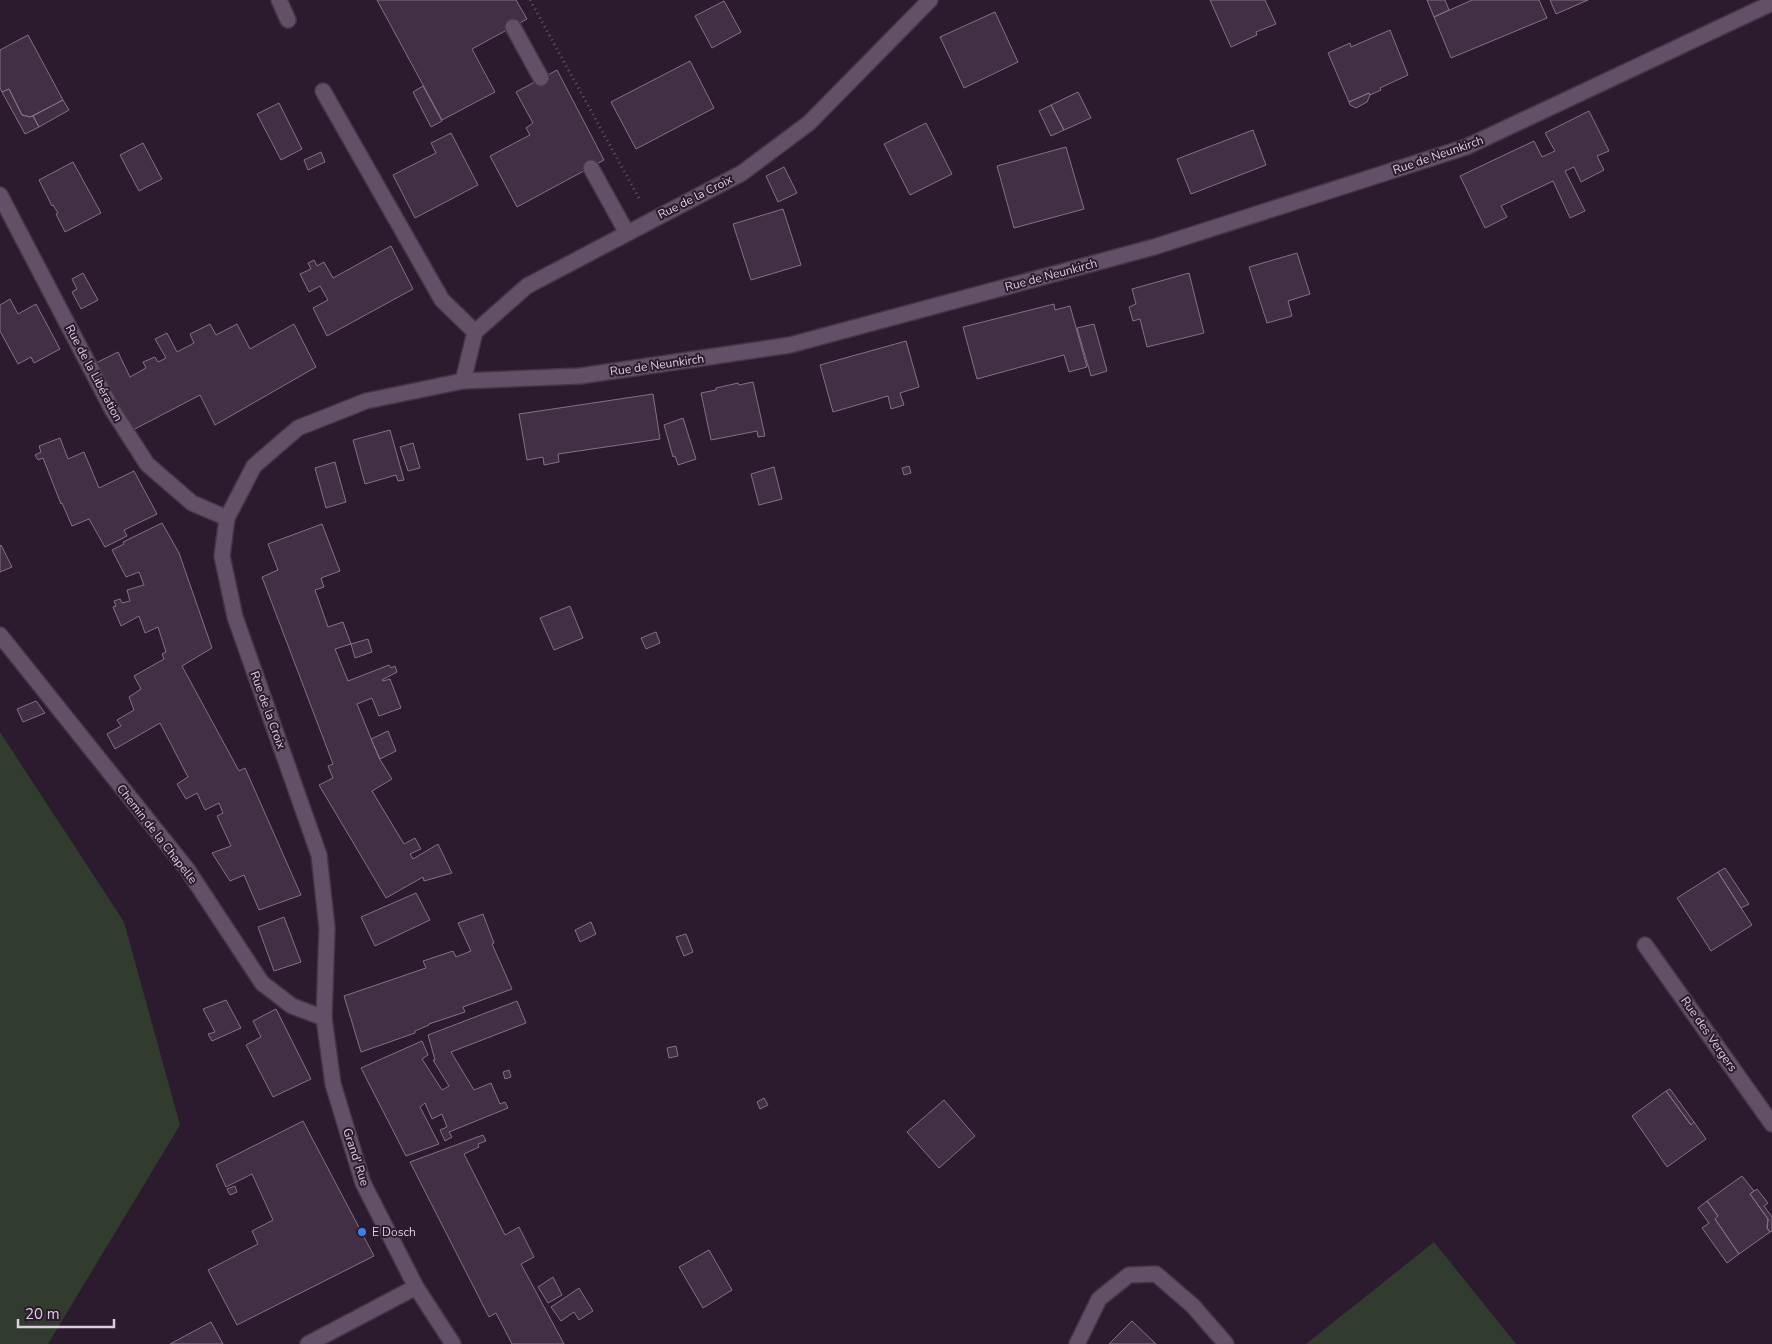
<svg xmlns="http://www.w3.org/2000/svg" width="1772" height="1344" viewBox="0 0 1772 1344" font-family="'Nunito Sans',sans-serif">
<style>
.green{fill:#313c2e}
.building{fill:#422f45;stroke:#856f88}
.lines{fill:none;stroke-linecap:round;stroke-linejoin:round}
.lane-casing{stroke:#443547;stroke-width:18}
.street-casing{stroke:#443547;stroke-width:18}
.secondary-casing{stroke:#443547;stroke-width:18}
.path{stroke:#665669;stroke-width:3;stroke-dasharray:1 4;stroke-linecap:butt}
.lane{stroke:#634f67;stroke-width:15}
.street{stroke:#634f67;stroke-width:15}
.secondary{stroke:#634f67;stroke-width:15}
.shop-dot{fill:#3f7fe0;stroke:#2c1a2f;stroke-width:2}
.labels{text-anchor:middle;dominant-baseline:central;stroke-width:4;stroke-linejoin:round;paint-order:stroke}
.street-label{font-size:12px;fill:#dbcfdd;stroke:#2c1a2f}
.poi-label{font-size:12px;fill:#dbcfdd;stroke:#2c1a2f;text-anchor:start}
</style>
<rect width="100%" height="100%" fill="#2c1a2f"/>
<!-- green -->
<path class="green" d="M0,732L124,922L180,1125L48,1344H0Z
M1434,1242L1516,1344H1306Z"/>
<!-- building -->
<path class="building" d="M377,0H516L527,19L472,49L495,92L442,120Z
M1210,0H1265L1276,24L1256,32L1257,35L1231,47Z
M1427,0H1445L1449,10L1434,17Z
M1472,0H1539L1547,18L1451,58L1434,17Z
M1550,0H1588L1556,14Z
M724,1L741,32L712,48L695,16Z
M995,12L1018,62L964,88L940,37Z
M1390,30L1408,75L1380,88L1381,90L1370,95L1369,93L1349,102L1328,53L1350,43L1351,47Z
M28,35L63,100L30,117L22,115L9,89L2,92L0,88V50Z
M690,61L714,108L636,149L611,102Z
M557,70L604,160L517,207L490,156L530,135L526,128L533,123L516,92Z
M423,86L442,121L431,127L413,92Z
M9,89L22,115L30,117L33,116L39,127L25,134L2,92Z
M1078,92L1091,118L1064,130L1051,105Z
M1369,93L1370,95L1367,102L1356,108L1350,105L1349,102Z
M63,100L69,110L39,127L33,116Z
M279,103L302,149L281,160L257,114Z
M1051,105L1064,130L1051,136L1039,111Z
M1589,111L1609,151L1597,156L1604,170L1581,182L1574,167L1565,171L1585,211L1570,218L1553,181L1501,206L1507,217L1485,228L1460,176L1534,141L1542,157L1555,151L1545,133Z
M926,123L952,174L910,195L884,144Z
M1253,130L1266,165L1191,194L1177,159Z
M451,133L478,185L415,218L393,175L436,153L431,143Z
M143,143L162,179L139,191L120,155Z
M1066,147L1084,209L1014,228L997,166Z
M321,152L325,162L308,170L304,160Z
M73,162L101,213L65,232L56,214L58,213L53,205L52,206L39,180Z
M784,167L797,193L778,202L766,176Z
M783,209L801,265L751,280L733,224Z
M391,246L413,289L327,336L313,308L328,300L320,286L309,292L300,274L311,269L308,263L314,260L317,266L324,262L333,278Z
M1297,253L1310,294L1288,301L1292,316L1267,323L1249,267Z
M83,273L98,300L81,309L72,292L77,289L72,279Z
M1189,273L1204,333L1147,347L1140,319L1133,321L1129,307L1136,304L1132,289Z
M10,299L18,314L36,304L60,349L34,363L31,357L18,364L0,331V305Z
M1054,304L1055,310L1070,306L1087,367L1069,372L1064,355L977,379L963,327Z
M210,324L216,335L237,324L250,349L294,324L316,367L215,425L200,395L133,430L96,363L118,352L130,377L146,368L143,362L155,357L158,362L166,358L155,339L167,333L177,352L194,343L190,334Z
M1094,324L1107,371L1091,376L1077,328Z
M906,341L919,387L900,393L904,405L891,409L888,396L833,412L820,365Z
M753,382L765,436L758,437L757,431L711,440L701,393L716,390V388L738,383L739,385Z
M653,394L660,439L558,454L559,462L544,465L543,457L527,460L519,414Z
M683,418L696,459L678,465L675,456L673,457L664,425Z
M390,430L404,480L398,481L396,475L365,484L353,440Z
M60,438L68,459L84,452L99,488L134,471L157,514L124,530L127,536L105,547L89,519L72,526L62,503L61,504L43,458L38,460L35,455L41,452L39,446Z
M413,443L420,468L408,471L400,447Z
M335,462L346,502L326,508L315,468Z
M909,466L911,473L904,475L902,468Z
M774,467L782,499L759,505L751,474Z
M162,523L179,553L212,648L182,666L239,771L245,768L301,895L259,910L244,875L230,881L212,853L231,846L217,816L223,813L219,803L205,810L197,793L186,799L177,784L188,777L160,723L115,749L107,734L121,726L117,720L134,710L129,697L141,689L134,676L164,659L162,654L166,652L158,627L145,633L139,616L121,626L113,607L116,606L114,601L120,599L122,603L130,601L127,590L144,585L139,572L126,577L112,550L124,544L123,542Z
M322,524L340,571L321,578L324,587L315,590L328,627L343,622L351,644L335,649L348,681L389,665L391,668L395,666L397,672L382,680L383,681L390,679L401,708L379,716L372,698L357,704L379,758L392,779L372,791L404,844L415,838L421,849L410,854L413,859L438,844L452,873L424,881L423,877L386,898L319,785L333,778L328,766L333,764L262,577L278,570L268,544Z
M1,545L12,567L0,572V546Z
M570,606L583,638L554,650L540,618Z
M656,632L660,643L646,649L641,638Z
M368,639L372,652L355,658L351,644Z
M36,701L45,713L23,722L17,709Z
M388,731L396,751L380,759L371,739Z
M1725,868L1749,904L1741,908L1718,872Z
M1718,872L1752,925L1711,951L1677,898Z
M416,893L430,920L375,946L361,917Z
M483,914L494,943L492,944L512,989L463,1007L465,1012L429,1024V1025L415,1031V1033L361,1052L344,996L426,968L423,961L453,951L456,957L471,951L458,923Z
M284,917L301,962L274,971L258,927Z
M591,922L596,934L580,942L575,930Z
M686,934L693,952L684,956L676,937Z
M226,1000L241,1028L212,1041L208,1034L215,1032L203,1009Z
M517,1001L526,1023L451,1052L474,1090L491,1083L500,1104L505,1102L508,1108L449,1132L452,1137L445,1141L440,1130L447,1127L442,1114L432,1119L425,1103L420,1107L439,1144L406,1156L361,1068L422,1041L428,1055L422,1059L442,1090L449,1086L433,1060H435L428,1035Z
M276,1009L311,1079L273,1097L246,1045L261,1037L253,1021Z
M676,1046L678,1056L669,1058L667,1048Z
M509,1070L511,1077L505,1079L503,1072Z
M1670,1089L1694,1122L1691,1125L1666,1091Z
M1666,1091L1691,1125L1694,1122L1706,1139L1667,1167L1632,1116Z
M764,1098L768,1105L760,1109L757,1102Z
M944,1100L975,1136L939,1168L907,1132Z
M303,1121L374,1256L237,1325L208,1270L258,1244L252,1231L273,1220L252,1174L226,1187L216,1165Z
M483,1135L486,1141L478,1144L479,1147L464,1154L505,1235L519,1227L534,1257L521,1264L564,1344H512L496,1313L489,1317L410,1162Z
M1742,1176L1754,1191L1750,1194L1768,1219L1767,1228L1770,1232L1739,1254L1715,1219L1718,1216L1707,1201Z
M235,1186L237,1192L230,1195L227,1189Z
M1757,1189L1768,1203L1764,1206L1772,1217V1231L1770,1232L1767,1228L1768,1219L1750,1194Z
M1707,1201L1718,1216L1715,1219L1739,1254L1727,1263L1702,1228L1709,1223L1698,1208Z
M709,1250L732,1290L703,1308L679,1267Z
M553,1277L562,1295L548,1303L538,1287Z
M579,1288L593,1311L579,1320L574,1312L561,1321L551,1307Z
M1132,1321L1156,1344H1109Z
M211,1322L223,1344H170Z"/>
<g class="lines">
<!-- lane casing -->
<g class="lane-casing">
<path id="lane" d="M279,0L288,20
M513,27L541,78
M323,91L442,300L475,332
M591,168L627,233"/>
</g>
<!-- street casing -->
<g class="street-casing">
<path id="street" d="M0,195L113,411L147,464L192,503L227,518
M463,381L475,332L527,286L742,173L809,123L930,0
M0,635L187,869L262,983L292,1006L324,1018
M1645,945L1772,1124
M308,1344L416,1287
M1077,1344L1099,1299L1129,1275L1156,1274L1193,1306L1226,1344"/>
</g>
<!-- secondary casing -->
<g class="secondary-casing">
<path id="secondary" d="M453,1344L416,1287L363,1183L333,1084L324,1018L327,928L319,855L235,617L222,556L227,518L254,466L298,428L366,401L463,381L580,376L790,345L1154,247L1466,147L1772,3"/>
</g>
<!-- path -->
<path class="path" d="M530,0L640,200"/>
<!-- lane -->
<use href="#lane" class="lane"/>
<!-- street -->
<use href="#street" class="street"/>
<!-- secondary -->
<use href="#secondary" class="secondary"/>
</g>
<!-- markers -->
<circle class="shop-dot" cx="362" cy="1232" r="5"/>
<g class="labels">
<!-- street labels -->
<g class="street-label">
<text transform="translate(1438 155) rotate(-19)">Rue de Neunkirch</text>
<text transform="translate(695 197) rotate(-27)">Rue de la Croix</text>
<text transform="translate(1051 275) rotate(-15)">Rue de Neunkirch</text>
<text transform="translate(657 365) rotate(-8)">Rue de Neunkirch</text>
<text transform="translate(94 373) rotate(62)">Rue de la Libération</text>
<text transform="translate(268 710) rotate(70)">Rue de la Croix</text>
<text transform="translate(157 834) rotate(52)">Chemin de la Chapelle</text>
<text transform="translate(1709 1034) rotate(55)">Rue des Vergers</text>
<text transform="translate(356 1157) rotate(72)">Grand' Rue</text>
</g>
<!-- poi labels -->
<g class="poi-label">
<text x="372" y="1232">E Dosch</text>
</g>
</g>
<!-- scale -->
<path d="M18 1319v8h96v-8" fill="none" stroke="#dbcfdd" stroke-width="2.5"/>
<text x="25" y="1319" font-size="15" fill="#dbcfdd" stroke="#2c1a2f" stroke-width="4" paint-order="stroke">20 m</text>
</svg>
